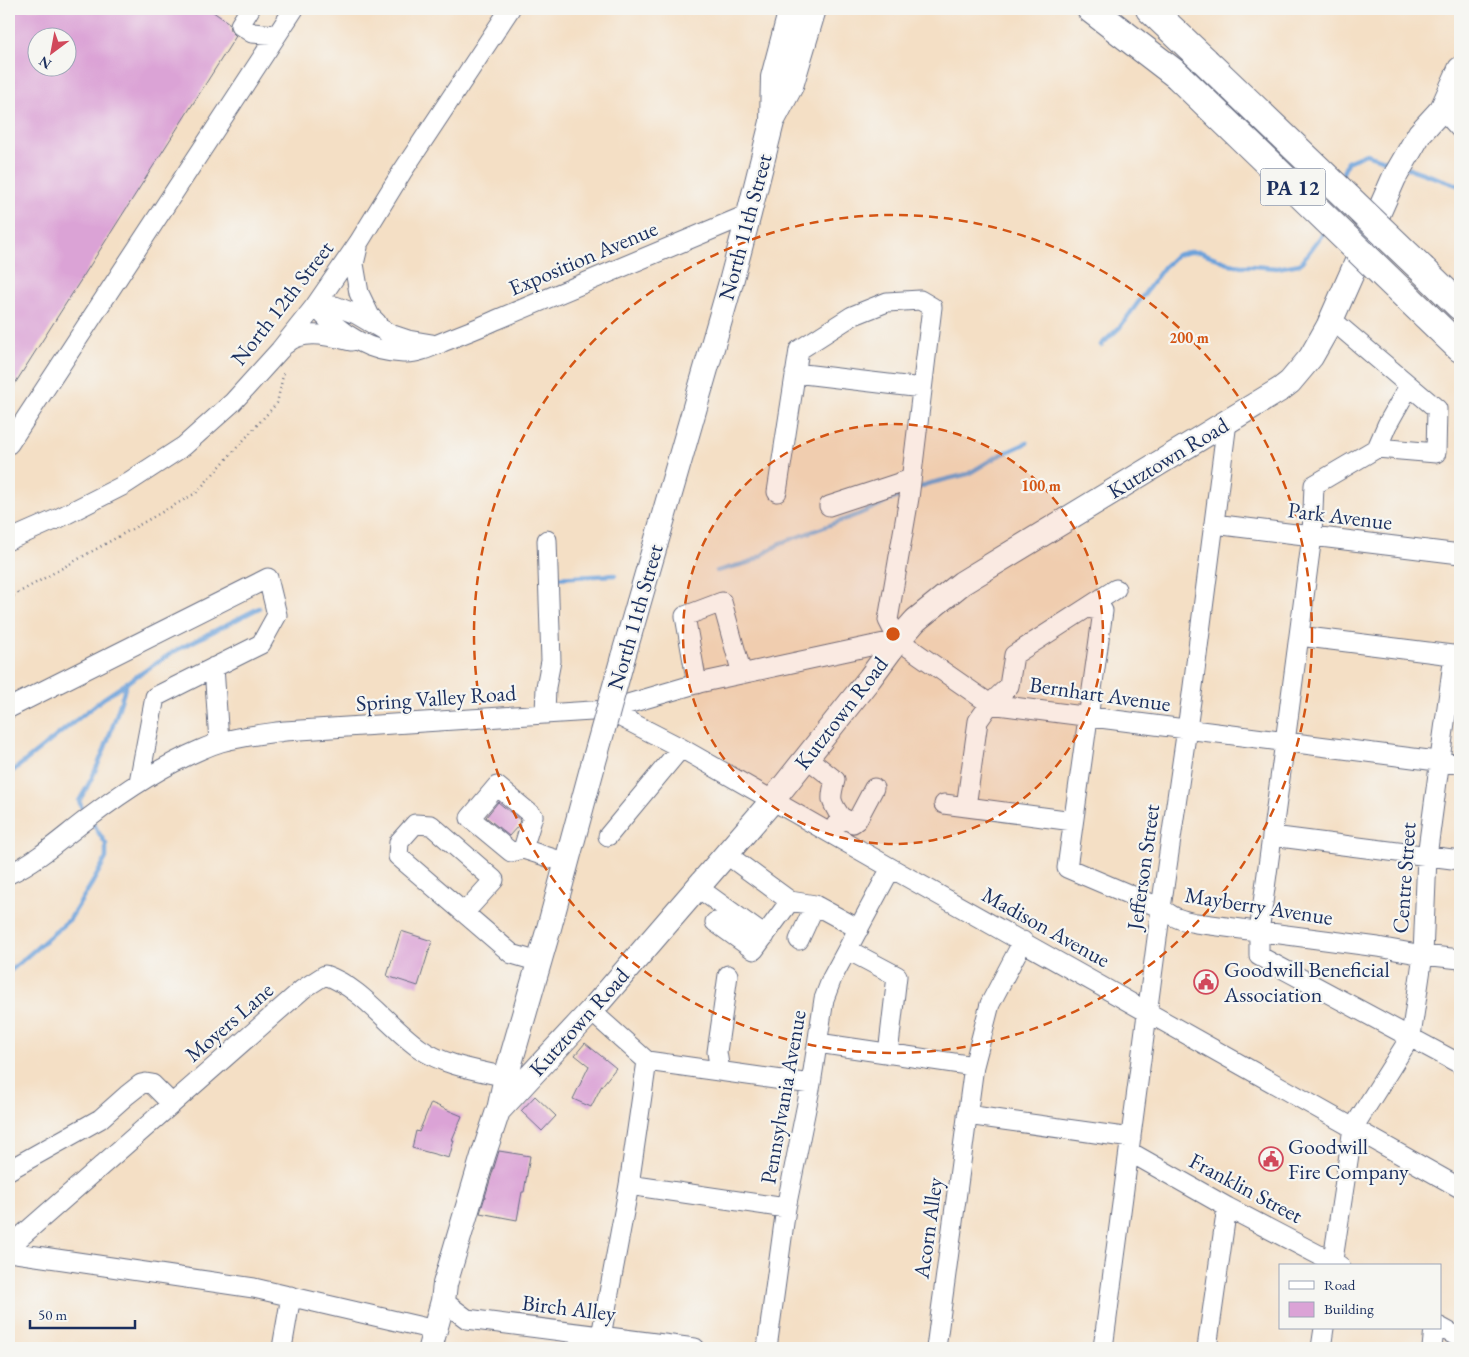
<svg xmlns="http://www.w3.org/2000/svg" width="1469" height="1357" viewBox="0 0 1469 1357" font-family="'EB Garamond',serif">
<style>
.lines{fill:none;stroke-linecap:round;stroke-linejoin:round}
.stream{stroke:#6da2da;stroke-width:4.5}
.building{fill:#dba3d6;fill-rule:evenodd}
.minor-casing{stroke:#676d82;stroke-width:21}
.major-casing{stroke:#676d82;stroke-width:26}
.highway-casing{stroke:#676d82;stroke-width:30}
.path{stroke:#676d82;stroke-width:2.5;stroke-dasharray:1 4;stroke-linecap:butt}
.minor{stroke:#fff;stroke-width:19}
.major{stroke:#fff;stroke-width:24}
.highway{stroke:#fff;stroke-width:28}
.major-bridge-casing{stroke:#676d82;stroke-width:26;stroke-linecap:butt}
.highway-bridge-casing{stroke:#676d82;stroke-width:30;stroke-linecap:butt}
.major-bridge{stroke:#fff;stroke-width:24}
.highway-bridge{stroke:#fff;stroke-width:28}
.ring{fill:none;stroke:#d45514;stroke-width:2.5;stroke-dasharray:9 6}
.labels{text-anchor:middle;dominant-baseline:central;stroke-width:4.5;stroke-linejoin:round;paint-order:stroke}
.shield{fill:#f6f6f2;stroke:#5d6b8a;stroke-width:1}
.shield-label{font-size:21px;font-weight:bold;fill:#1b2f5e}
.street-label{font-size:22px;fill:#1b2f5e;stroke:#f6f6f2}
.poi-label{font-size:22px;fill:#1b2f5e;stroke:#f6f6f2;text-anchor:start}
.centre{fill:#d45514;stroke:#f6f6f2;stroke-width:2.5}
.ring-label{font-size:15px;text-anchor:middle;font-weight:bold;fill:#d45514;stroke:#f6f6f2;stroke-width:4.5;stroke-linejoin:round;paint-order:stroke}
</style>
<rect width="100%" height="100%" fill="#f6f6f2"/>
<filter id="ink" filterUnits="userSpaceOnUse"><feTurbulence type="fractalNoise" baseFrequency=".02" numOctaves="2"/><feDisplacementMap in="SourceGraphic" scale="10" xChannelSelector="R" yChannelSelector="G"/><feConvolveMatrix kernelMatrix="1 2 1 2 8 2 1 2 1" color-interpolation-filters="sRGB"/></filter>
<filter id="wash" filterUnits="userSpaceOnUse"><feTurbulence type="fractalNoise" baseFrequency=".0096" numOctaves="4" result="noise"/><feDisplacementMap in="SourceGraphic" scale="20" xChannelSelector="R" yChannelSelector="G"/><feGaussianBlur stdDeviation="1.12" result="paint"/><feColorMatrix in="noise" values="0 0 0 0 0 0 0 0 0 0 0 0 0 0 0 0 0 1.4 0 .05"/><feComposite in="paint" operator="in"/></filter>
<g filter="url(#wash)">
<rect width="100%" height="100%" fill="#f4dfc5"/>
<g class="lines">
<!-- stream -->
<path class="stream" d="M1408,168L1460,186
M1341,178L1347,162L1366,154L1394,163
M1101,345L1120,327L1164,267L1177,255L1189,252H1201L1230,264L1241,266H1252L1277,268L1300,264L1325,231
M916,489L927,484L968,474L996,457L1027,443
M717,571L751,562L781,543L857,515L905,494
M553,578L615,575
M9,774L104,698L173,652L259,608
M84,813L79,801C102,764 114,723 127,682
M9,972L70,919L94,880L106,858V844L93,824"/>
</g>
<g id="blocks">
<!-- building -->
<path class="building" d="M9,9H209L229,23L230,30L236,36L9,393ZM38,38H68V68H38Z
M498,802L520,820L518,826L509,836L486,817Z
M401,931L432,941L418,986L387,976Z
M585,1043L616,1068L601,1087L591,1107L573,1099L589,1066L575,1055Z
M535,1096L556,1116L542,1131L521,1111Z
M431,1103L462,1116L452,1140H454L449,1158L412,1148L416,1131L419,1132Z
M499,1151L530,1156L524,1192H522L517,1220L480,1213Z"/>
</g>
</g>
<g filter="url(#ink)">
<use href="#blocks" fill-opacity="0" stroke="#676d82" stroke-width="1"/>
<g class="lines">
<!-- minor casing -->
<g class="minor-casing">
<path id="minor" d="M250,9L240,25L252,33L277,35
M1442,109L1460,129
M358,247L354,264L359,293L370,316L377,323
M315,306C338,332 367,352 403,353C419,354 435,345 450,339C465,333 481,327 496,320C580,285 664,250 749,214
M315,306H335L356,314L390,334L408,340L432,344
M1331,319L1437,409L1436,453L1377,448
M286,344C303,328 332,337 351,341
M795,373L922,388
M1409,386L1387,425L1377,448L1314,485L1312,536L1285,742L1259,932V956L1460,1064
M9,444L294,9
M777,492L799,350L852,316L887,302L920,300L932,307L909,498L888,620L898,640L990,704L1460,764
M829,506L911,479
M1214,524L1460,554
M9,540L59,518L124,485L184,446L233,402L280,350L315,306L359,242L402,172L510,9
M1087,608L1103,611L1067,868L1161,908C1174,918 1180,920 1196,923L1378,947L1423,955L1460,959
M1299,636L1460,656
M214,667L219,742
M697,684L685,616L722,602L742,674
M9,708L268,578L277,615L261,644L155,697L139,782
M607,710L681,748L891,868L1460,1188
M545,714L546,687L551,661L547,540
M807,758L835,780C830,799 830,801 841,817
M944,804L1073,821
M966,807L978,721L990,704L1009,686L1014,655L1116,589
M834,828L841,817L853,823L857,820L874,788
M608,836L681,748
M1272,836L1460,860
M523,849L533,816L497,786L470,818L511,852L523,849L567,863
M726,854L790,901
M9,874C39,860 63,837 90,817C124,791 160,767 200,750C207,747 214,744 221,742C242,736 263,734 285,731L607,710L699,683L898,640
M697,887L765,936
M464,913L494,880L431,825L415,824L399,842L398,856L512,954L539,962
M715,922L754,950L790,901L815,905L859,929
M799,940L815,905
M848,950L897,976L888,1054
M591,1011L647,1061L811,1084
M818,1043L974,1066
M720,1071L717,1052L728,975
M967,1115L1131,1138
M1130,1152L1227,1207L1340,1266
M9,1170L100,1119L127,1095L141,1084L146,1083L152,1084L172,1104
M629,1185L786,1208
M9,1247L303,989L325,975C361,987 388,1026 419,1048C445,1066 476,1070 506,1077
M9,1252L254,1288L435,1330
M1332,1266L1353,1128L1411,1036L1423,955L1427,856L1454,655
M443,1301L467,1319L695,1348
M1440,1327L1460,1338
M601,1336L629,1185L647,1061
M282,1348L291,1296
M767,1348L786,1208L811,1084L824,999L832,978L891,868
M936,1348L974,1066L990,1004L1023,941
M1103,1348L1161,908L1192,694L1227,422
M1207,1348L1227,1207
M1321,1348L1324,1328
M1432,1348L1434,1328"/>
</g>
<!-- major casing -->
<g class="major-casing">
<path id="major" d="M774,118L791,86L814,9
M623,657L731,282L749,214L772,122L773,77L791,9
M499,1110L506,1077L549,928L593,765
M430,1348L443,1301L445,1284L483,1156L498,1111L591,1011L773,800L870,678L898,640L916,620L962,583L1281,389L1290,382L1311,357L1328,327L1394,178L1420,133L1442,109L1460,69"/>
</g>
<!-- highway casing -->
<g class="highway-casing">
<path id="highway" d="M1091,9L1177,75
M1150,9L1205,61
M1423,270L1460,306
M1409,299L1460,348"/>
</g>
<!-- path -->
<path class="path" d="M9,598L196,493L277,403L284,371"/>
<!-- minor -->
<use href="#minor" class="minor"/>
<!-- major -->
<use href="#major" class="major"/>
<!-- highway -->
<use href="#highway" class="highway"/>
<!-- major-bridge casing -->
<g class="major-bridge-casing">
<path id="major-bridge" d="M593,765L623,657"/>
</g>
<!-- highway-bridge casing -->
<g class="highway-bridge-casing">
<path id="highway-bridge" d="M1205,61L1423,270
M1177,75L1409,299"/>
</g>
<!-- major-bridge -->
<use href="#major-bridge" class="major-bridge"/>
<!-- highway-bridge -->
<use href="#highway-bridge" class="highway-bridge"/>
</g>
</g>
<!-- distance rings -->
<circle cx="893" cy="634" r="210" fill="#d45514" fill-opacity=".12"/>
<g class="ring">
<circle cx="893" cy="634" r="210"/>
<circle cx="893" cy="634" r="419"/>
</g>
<!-- icons -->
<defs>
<g id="civic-ring" transform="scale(1.25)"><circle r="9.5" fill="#f6f6f2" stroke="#d1495b" stroke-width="1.5"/><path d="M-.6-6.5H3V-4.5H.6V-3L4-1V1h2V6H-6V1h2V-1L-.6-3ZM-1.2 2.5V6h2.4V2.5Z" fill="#d1495b"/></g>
</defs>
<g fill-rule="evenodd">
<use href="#civic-ring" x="1206" y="982"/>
<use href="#civic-ring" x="1271" y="1159"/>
</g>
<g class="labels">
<!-- shield labels -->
<rect class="shield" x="1260.5" y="168.5" width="65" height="37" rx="4"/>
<g class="shield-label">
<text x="1293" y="187">PA 12</text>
</g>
<!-- street labels -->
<g class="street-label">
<text transform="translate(745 227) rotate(-75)">North 11th Street</text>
<text transform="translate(583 258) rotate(-23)">Exposition Avenue</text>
<text transform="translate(282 303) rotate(-52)">North 12th Street</text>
<text transform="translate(1168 458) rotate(-31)">Kutztown Road</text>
<text transform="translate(1340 516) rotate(7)">Park Avenue</text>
<text transform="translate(635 617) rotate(-74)">North 11th Street</text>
<text transform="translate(1100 694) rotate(8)">Bernhart Avenue</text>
<text transform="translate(436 698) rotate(-4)">Spring Valley Road</text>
<text transform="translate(841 713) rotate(-52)">Kutztown Road</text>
<text transform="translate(1143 867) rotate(-82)">Jefferson Street</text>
<text transform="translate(1404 878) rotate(-86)">Centre Street</text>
<text transform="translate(1259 906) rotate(9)">Mayberry Avenue</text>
<text transform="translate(1046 927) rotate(29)">Madison Avenue</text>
<text transform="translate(229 1022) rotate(-41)">Moyers Lane</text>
<text transform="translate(579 1022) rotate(-48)">Kutztown Road</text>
<text transform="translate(783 1097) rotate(-80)">Pennsylvania Avenue</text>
<text transform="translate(1246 1188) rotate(28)">Franklin Street</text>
<text transform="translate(928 1228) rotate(-82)">Acorn Alley</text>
<text transform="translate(569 1308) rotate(7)">Birch Alley</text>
</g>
<!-- poi labels -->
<g class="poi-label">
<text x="1224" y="969">Goodwill Beneficial<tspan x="1224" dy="25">Association</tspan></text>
<text x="1288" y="1146">Goodwill<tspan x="1288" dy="25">Fire Company</tspan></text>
</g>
</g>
<circle cx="893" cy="634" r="8" class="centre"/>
<g class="ring-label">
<text x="1189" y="343">200 m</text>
<text x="1041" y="491">100 m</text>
</g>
<!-- margin -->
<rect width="1469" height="1357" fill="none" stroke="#f6f6f2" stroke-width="30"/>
<!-- legend -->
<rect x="1279" y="1264" width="162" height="65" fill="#f6f6f2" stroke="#9ea6b7"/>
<rect x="1289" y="1281" width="25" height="8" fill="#ffffff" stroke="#9ea6b7"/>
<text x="1324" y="1290" font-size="15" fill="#1b2f5e">Road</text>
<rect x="1289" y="1302" width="25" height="15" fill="#dba3d6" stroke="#9ea6b7"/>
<text x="1324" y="1314" font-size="15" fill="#1b2f5e">Building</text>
<!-- north arrow -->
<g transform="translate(52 52) rotate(212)"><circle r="24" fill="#f6f6f2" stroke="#9ea6b7"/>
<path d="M0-4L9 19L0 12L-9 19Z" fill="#d1495b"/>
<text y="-8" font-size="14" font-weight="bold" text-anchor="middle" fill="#1b2f5e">N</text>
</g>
<!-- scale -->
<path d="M30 1320v8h105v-8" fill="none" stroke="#1b2f5e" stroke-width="2.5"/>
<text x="38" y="1320" font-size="15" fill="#1b2f5e" stroke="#f6f6f2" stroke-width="4" paint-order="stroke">50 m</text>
</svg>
